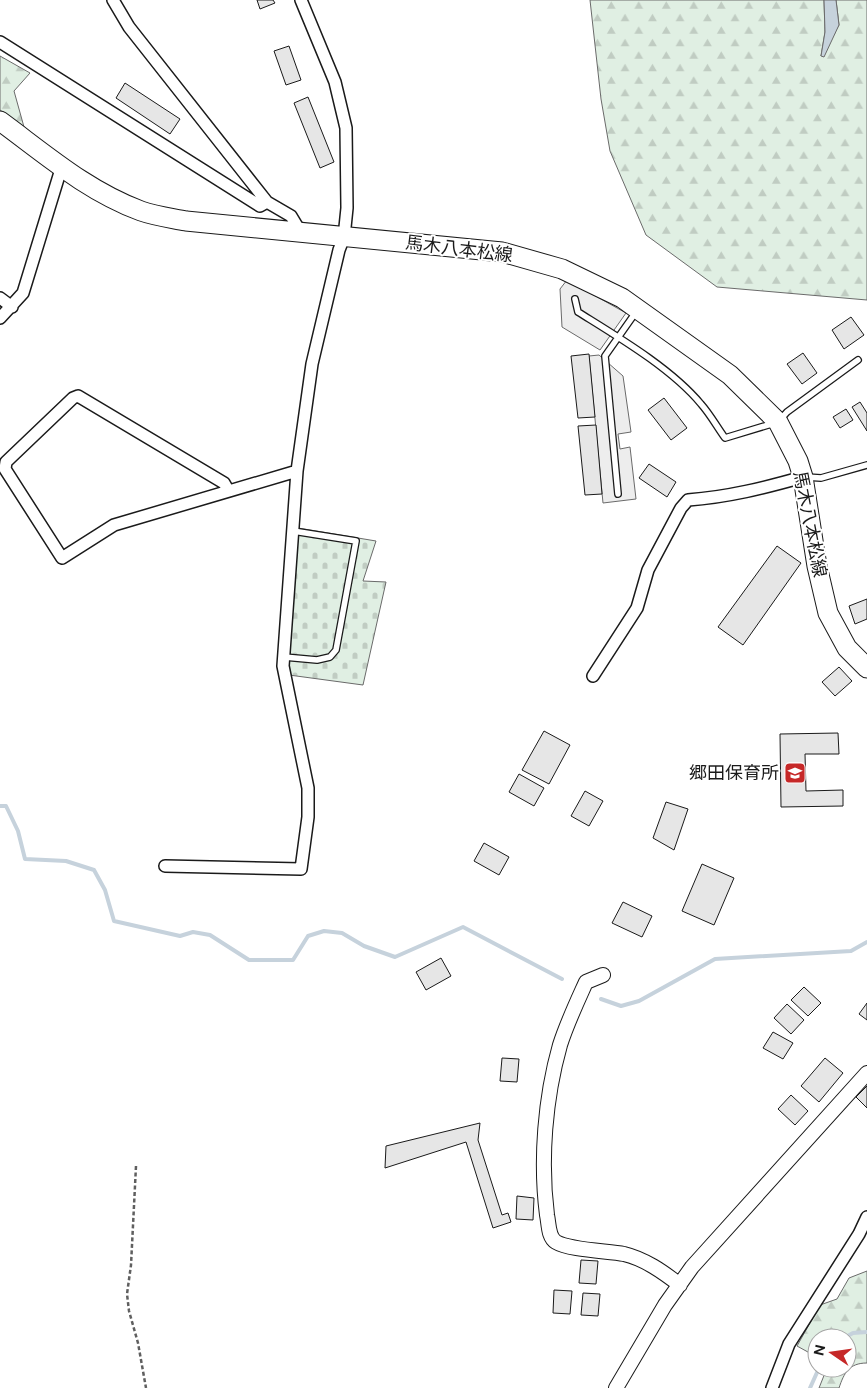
<svg xmlns="http://www.w3.org/2000/svg" width="867" height="1388" viewBox="0 0 867 1388" font-family="Figtree,'Noto Sans JP',sans-serif">
<style>
.forest{fill:url(#forest-firs);stroke:#6a6a6a}
.cemetery{fill:url(#cemetery-stones);stroke:#6a6a6a}
.parking{fill:#ededed;stroke:#6a6a6a}
.water{fill:#c6d2dc;stroke:#6a6a6a}
.lines{fill:none;stroke-linecap:round;stroke-linejoin:round}
.stream{stroke:#c6d2dc;stroke-width:4}
.building{fill:#e6e6e6;stroke:#1a1a1a}
.service-casing{stroke:#1a1a1a;stroke-width:8}
.minor-casing{stroke:#1a1a1a;stroke-width:14}
.tertiary-casing{stroke:#1a1a1a;stroke-width:16}
.primary-casing{stroke:#1a1a1a;stroke-width:21}
.path{stroke:#5f5f5f;stroke-width:2.5;stroke-dasharray:4 2.5;stroke-linecap:butt}
.service{stroke:#fff;stroke-width:5.5}
.minor{stroke:#fff;stroke-width:11}
.tertiary{stroke:#fff;stroke-width:14}
.primary{stroke:#fff;stroke-width:19}
.labels{text-anchor:middle;dominant-baseline:central;stroke-width:4;stroke-linejoin:round;paint-order:stroke}
.street-label{font-size:18px;fill:#1a1a1a;stroke:#fff}
.poi-label{font-size:18px;fill:#1a1a1a;stroke:#fff;text-anchor:end}
</style>
<defs>
<pattern id="forest-firs" width="22" height="20" patternUnits="userSpaceOnUse" patternTransform="scale(1.25)"><rect width="22" height="20" fill="#e0efe3"/><path d="M5 1l3.5 6h-7zM16 11l3.5 6h-7z" fill="#c0ccc2"/></pattern>
<pattern id="cemetery-stones" width="16" height="16" patternUnits="userSpaceOnUse" patternTransform="scale(1.25)"><rect width="16" height="16" fill="#e0efe3"/><path d="M2 7V4a2 2 0 0 1 4 0v3zM10 15v-3a2 2 0 0 1 4 0v3z" fill="#c0ccc2"/></pattern>
</defs>
<rect width="100%" height="100%" fill="#fff"/>
<!-- forest -->
<path class="forest" d="M590,0H824L825,32L821,56L839,25L836,0H867V300L717,287L646,235L610,151L601,99Z
M0,56L30,73L14,91L24,127L0,110Z
M867,1271V1363C849,1363 844,1373 839,1388H819L827,1368H847V1338H817V1357L797,1346L820,1305L837,1299L849,1278Z"/>
<!-- cemetery -->
<path class="cemetery" d="M298,528L376,541L363,581L386,582L363,685L289,675L287,652Z"/>
<!-- parking -->
<path class="parking" d="M567,280L626,313L600,350L562,327L560,289Z
M599,355L623,376L631,432L618,434L620,449L630,447L636,499L603,503L589,356Z"/>
<!-- water -->
<path class="water" d="M824,0H836L839,25L824,57L821,56L825,32Z"/>
<g class="lines">
<!-- stream -->
<path class="stream" d="M0,806H6L18,831L25,859L66,861L94,870L105,890L114,921L180,936L193,932L210,935L249,960H293L308,936L324,931L342,933L364,946L395,957L463,927L562,979
M601,999L621,1006L639,1001L715,959L851,951L867,942
M844,1338L853,1333L867,1332
M810,1388L819,1368"/>
</g>
<!-- building -->
<path class="building" d="M257,0H273L275,3L260,9Z
M289,46L301,80L286,85L274,51Z
M125,83L180,119L170,134L116,98Z
M308,97L334,162L320,168L294,103Z
M851,317L864,335L844,349L832,330Z
M803,353L817,373L802,384L787,364Z
M589,354L595,417L578,418L571,356Z
M664,398L687,428L671,440L648,410Z
M860,402L867,413V431L852,407Z
M846,409L853,420L840,428L833,417Z
M596,425L602,494L585,495L578,426Z
M649,464L676,482L667,497L639,478Z
M777,546L801,563L743,645L718,627Z
M867,599V619L855,624L849,606Z
M839,667L852,681L835,696L822,682Z
M544,731L570,745L549,784L522,770Z
M838,733L839,754H805L806,791L843,790V806L781,807L780,734Z
M519,774L544,788L534,806L509,792Z
M585,791L603,801L589,826L571,816Z
M666,802L688,809L674,850L653,838Z
M484,843L509,857L499,875L474,861Z
M702,864L734,878L714,925L682,911Z
M623,902L652,916L642,937L612,923Z
M441,958L451,976L426,990L416,972Z
M804,987L821,1003L808,1016L791,1000Z
M867,1003V1020L859,1014Z
M787,1004L804,1020L791,1034L774,1018Z
M773,1032L793,1043L783,1059L763,1048Z
M502,1058L519,1059L517,1082L500,1081Z
M825,1058L843,1073L819,1102L801,1086Z
M867,1086V1108L856,1097Z
M791,1095L808,1111L795,1125L778,1109Z
M480,1123L478,1140L502,1215L508,1213L511,1222L493,1228L466,1142L385,1168L386,1146Z
M517,1196L534,1198L533,1220L516,1219Z
M581,1260L598,1261L596,1284L579,1283Z
M554,1290L572,1291L570,1314L553,1313Z
M583,1293L600,1294L598,1316L581,1315Z"/>
<g class="lines">
<!-- service casing -->
<g class="service-casing">
<path id="service" d="M575,299L578,312C618,337 671,368 701,404C710,414 717,427 725,438L778,422L787,412L858,360
M806,477L821,478L867,465
M618,494L605,356L636,312
M284,657L317,660L330,657L336,650L356,541L293,531"/>
</g>
<!-- minor casing -->
<g class="minor-casing">
<path id="minor" d="M113,0L129,27L267,202L291,216L300,231
M0,42L260,206L267,202
M0,298L12,307
M0,318L23,293L61,169
M228,490L224,483L78,396L73,398L6,462L5,469L62,558L114,525L297,471
M593,676L637,608L648,570L681,508L688,500C728,497 764,488 803,477
M165,866L301,869L308,817V788L283,666L297,471L312,364L339,250L344,237L347,208L346,128L335,82L301,0
M772,1388L789,1344L859,1234L867,1217"/>
</g>
<!-- tertiary casing -->
<g class="tertiary-casing">
<path id="tertiary" d="M603,975L586,982C577,1002 567,1023 560,1045C545,1098 540,1160 547,1215C549,1224 548,1237 556,1242C569,1250 608,1251 624,1254C645,1259 663,1272 680,1285
M616,1388L665,1305L692,1267L867,1073"/>
</g>
<!-- primary casing -->
<g class="primary-casing">
<path id="primary" d="M0,121C45,154 87,191 141,211C155,216 171,218 186,221L502,252L562,269L622,298L730,375L778,422L798,461L803,477L817,566L828,613L847,648L867,668"/>
</g>
<!-- path -->
<path class="path" d="M136,1166L131,1265L127,1294L129,1311L138,1343L146,1388"/>
<!-- service -->
<use href="#service" class="service"/>
<!-- minor -->
<use href="#minor" class="minor"/>
<!-- tertiary -->
<use href="#tertiary" class="tertiary"/>
<!-- primary -->
<use href="#primary" class="primary"/>
</g>
<!-- icons -->
<defs>
<g id="school-square" transform="scale(1.125)"><rect x="-9" y="-9" width="18" height="18" rx="4" fill="#c62828" stroke="#fff"/><path d="M0-5L7-2L0 1L-7-2ZM-4 1L0 2.5L4 1V4Q0 6-4 4Z" fill="#fff"/></g>
</defs>
<g fill-rule="evenodd">
<use href="#school-square" x="795" y="773"/>
</g>
<g class="labels">
<!-- street labels -->
<g class="street-label">
<text transform="translate(459 249) rotate(7)">馬木八本松線</text>
<text transform="translate(810 524) rotate(79)">馬木八本松線</text>
</g>
<!-- poi labels -->
<g class="poi-label">
<text x="779" y="773">郷田保育所</text>
</g>
</g>
<!-- north arrow -->
<g transform="translate(832 1353) rotate(283)"><circle r="24" fill="#ffffff" stroke="#a3a3a3"/>
<path d="M0-4L9 19L0 12L-9 19Z" fill="#c62828"/>
<text y="-8" font-size="14" font-weight="bold" text-anchor="middle" fill="#1a1a1a">N</text>
</g>
</svg>
